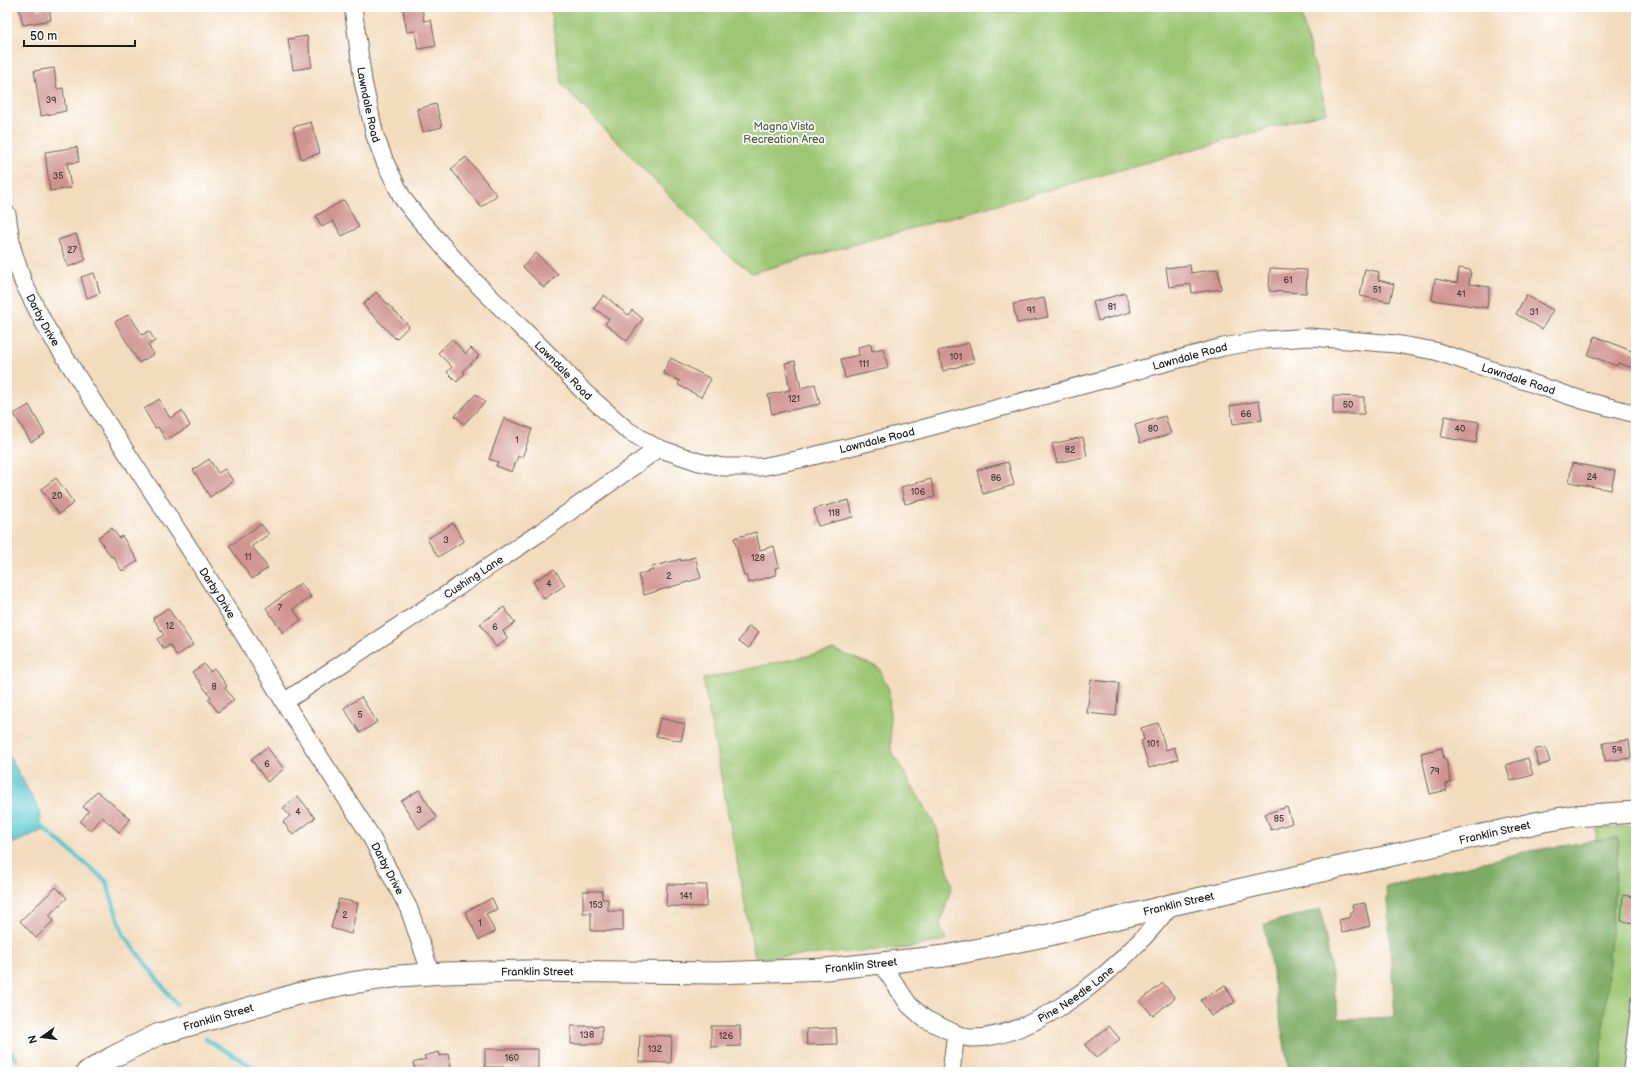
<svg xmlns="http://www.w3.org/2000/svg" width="1643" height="1079" viewBox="0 0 1643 1079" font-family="'Balsamiq Sans',sans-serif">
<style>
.green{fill:#9cc673;stroke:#5c7148}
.forest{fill:#7dab65;stroke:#4c6440}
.water{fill:#5ac7cf;stroke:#3b7276}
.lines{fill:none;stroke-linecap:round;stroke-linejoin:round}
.stream{stroke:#5ac7cf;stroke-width:4.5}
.building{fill:#cf9490}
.service-casing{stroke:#675f55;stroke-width:10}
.minor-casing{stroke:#675f55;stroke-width:19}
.tertiary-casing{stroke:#675f55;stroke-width:23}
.service{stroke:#fff;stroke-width:8}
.minor{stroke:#fff;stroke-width:17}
.tertiary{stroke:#fff;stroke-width:21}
.labels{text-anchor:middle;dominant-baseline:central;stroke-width:3.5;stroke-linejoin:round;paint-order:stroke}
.number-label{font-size:9px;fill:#493a39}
.street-label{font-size:11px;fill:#1c1c1c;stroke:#fff}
.park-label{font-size:11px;fill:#4f603f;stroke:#fff}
</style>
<rect width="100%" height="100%" fill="#fff"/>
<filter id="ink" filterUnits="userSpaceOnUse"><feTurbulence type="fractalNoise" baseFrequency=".025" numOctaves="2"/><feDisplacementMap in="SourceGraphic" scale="8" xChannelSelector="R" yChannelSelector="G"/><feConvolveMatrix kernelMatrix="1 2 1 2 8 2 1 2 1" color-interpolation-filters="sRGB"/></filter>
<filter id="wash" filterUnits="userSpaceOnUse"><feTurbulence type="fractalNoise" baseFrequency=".012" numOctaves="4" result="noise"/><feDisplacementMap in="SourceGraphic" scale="16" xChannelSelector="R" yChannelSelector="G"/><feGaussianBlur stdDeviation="0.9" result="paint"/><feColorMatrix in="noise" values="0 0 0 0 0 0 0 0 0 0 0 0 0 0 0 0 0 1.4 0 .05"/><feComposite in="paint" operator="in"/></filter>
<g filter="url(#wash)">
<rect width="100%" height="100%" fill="#f3dcbe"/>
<!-- green -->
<path class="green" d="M550,7H1299L1327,112L752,273L724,252L562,85Z
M834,650L879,668L889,690L891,750L936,827L952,885L940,924L946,940L908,948L755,958L703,679Z
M1636,825V1072H1572L1597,829Z"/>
<!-- forest -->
<path class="forest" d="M1619,837L1600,1072H1289L1264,924L1321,909L1339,1019L1395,1017L1386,887L1523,852Z"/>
<!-- water -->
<path class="water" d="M7,752L39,810L41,831L7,846Z"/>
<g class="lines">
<!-- stream -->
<path class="stream" d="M36,822L106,881L123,934L176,1004
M206,1039L261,1072
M7,1046L16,1059"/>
</g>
<g id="blocks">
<!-- building -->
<path class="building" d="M19,7H37V10L49,7L51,20L23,25Z
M422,7L424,21L431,20L436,46L418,49L415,31L407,32L403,10Z
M307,36L312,67L293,70L288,39Z
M54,68L57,89L63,88L66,111L41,116L34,71Z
M436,104L442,127L423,132L417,109Z
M311,122L320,153L301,159L293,127Z
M77,147L79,162L67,163L71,188L50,191L45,152Z
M466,157L497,195L481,207L451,169Z
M344,200L359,227L342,236L333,221L322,227L316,216Z
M76,234L86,260L68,267L58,240Z
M536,253L558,274L544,288L523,267Z
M1190,265L1191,273L1218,269L1221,289L1192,293L1191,284L1169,287L1166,268Z
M1270,268L1307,270L1306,293L1269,291Z
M1459,268L1471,270L1469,284L1490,287L1487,308L1432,300L1435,279L1457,283Z
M1365,269L1379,272L1378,280L1394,284L1390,302L1360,296Z
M94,273L100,293L87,298L81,277Z
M376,292L409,326L396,339L363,305Z
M1125,293L1131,312L1098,321L1093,302Z
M604,295L628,315L632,310L643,319L627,341L605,324L609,319L594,308Z
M1526,295L1553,310L1542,329L1516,314Z
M1044,298L1048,317L1017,323L1013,304Z
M129,314L142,335L149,331L155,341L148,345L154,354L139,363L115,322Z
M1595,336L1636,353V369L1618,363L1617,366L1588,355Z
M452,339L466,354L471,348L479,356L463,371L465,373L457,382L447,372L452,367L438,353Z
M969,343L974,362L943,371L938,351Z
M871,344L872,351L883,348L888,368L845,378L841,359L859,355L858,347Z
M671,358L711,379L701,397L678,385L680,381L663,373Z
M795,361L801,388L815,384L820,404L772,414L768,395L790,390L785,363Z
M476,394L485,402L464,424L455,416Z
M1333,396L1364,397V414H1333Z
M159,399L170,418L182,411L190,426L166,440L158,427L155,428L144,409Z
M1259,401L1262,420L1233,424L1230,406Z
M29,405L45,434L31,442L14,414Z
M1165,416L1171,434L1140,443L1135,425Z
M1445,416L1479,422L1476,443L1441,437Z
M504,418L532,429L522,458L518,456L512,472L496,466L498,462L489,459Z
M1083,437L1087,456L1057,463L1052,444Z
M209,459L218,473L225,469L233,481L210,497L193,470Z
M1008,462L1014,485L983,494L977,470Z
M1572,463L1615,471L1611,490L1569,482Z
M56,478L74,503L59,514L41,489Z
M931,479L935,497L905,504L901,487Z
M849,500L853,517L818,526L814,509Z
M453,523L464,541L438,557L427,539Z
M261,524L269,534L252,546L268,568L252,579L229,546Z
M112,528L119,538L122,536L138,561L122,571L113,556L111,557L98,537Z
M756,532L760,550L774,546L779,567L775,568L776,575L748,583L746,575L744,576L734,538Z
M695,557L701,578L644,595L638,575L653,570L652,567L681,559V561Z
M554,569L565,585L544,599L533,582Z
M301,583L311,597L293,609L301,620L283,633L266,608Z
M504,607L515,623L503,631L508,639L496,647L480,624Z
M168,608L193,645L177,656L170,645L164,649L157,639L164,635L153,618Z
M749,626L759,632L749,648L739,641Z
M204,664L210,671L214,668L227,686L225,688L234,700L218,712L208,699L211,697L192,672Z
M1091,680L1119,683L1116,716L1087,713Z
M361,697L377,722L360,733L344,708Z
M660,718L685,724L681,741L656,736Z
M1158,723L1166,750L1174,747L1178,759L1149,768L1141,741L1144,740L1141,728Z
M1629,740L1631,758L1605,761L1603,743Z
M267,747L284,769L267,782L251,759Z
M1545,747L1550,762L1539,766L1534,750Z
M1442,748L1444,759H1446L1451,782L1446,784L1447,790L1430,794L1421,753Z
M1528,758L1533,775L1511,781L1506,765Z
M419,790L437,818L419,829L401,801Z
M97,791L130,819L119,832L102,817L91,831L80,822L89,811L83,807Z
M298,796L315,818L293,835L283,822L290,816L283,808Z
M1287,807L1292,823L1271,830L1265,814Z
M667,884L707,885L706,907L666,906Z
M56,887L67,898L49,915L54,920L36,938L20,921Z
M583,891H602V899H608V911H623V931H591V913H583Z
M1623,895L1636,897V923L1621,921Z
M492,898L497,909L486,914L495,932L479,940L465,912Z
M339,899L358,903L351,934L331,928Z
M1365,903L1370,926L1342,933L1339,920L1351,917L1350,912L1354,911L1352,905Z
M1163,983L1175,998L1153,1016L1140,1001Z
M1225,985L1235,1002L1211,1016L1201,1000Z
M571,1026H602V1044H571Z
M711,1026H740L741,1046L711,1047Z
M1109,1026L1120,1039L1096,1058L1085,1045Z
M836,1028L837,1044L807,1045L806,1029Z
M640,1035L672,1036L671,1063L639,1062Z
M485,1049H538V1069H521V1067H485Z
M439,1052L440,1056L448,1054L452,1072H416L413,1063L426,1059L424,1056Z"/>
</g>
</g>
<g filter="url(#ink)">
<use href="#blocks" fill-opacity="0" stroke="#675f55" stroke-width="1"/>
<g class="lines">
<!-- service casing -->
<g class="service-casing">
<path id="service" d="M1627,1072L1636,1000"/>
</g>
<!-- minor casing -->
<g class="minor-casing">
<g id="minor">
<path id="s1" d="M353,7L363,81L375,136L385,162L403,199L419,219L468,275L561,367L583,391L627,430L655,447L699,462L723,467H761L801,459L918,430L1223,347L1264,340L1311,337L1396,344L1435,351L1582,400L1636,414"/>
<path id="s2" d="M7,214L12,248L23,282L47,329L98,409L195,557L244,635L284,702L369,833L409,909L431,974"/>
<path id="s3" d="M284,702L541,532L659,448"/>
<path d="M881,963L909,1005L925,1019L956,1034L951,1072"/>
<path id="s4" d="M956,1034C960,1035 966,1038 971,1038C1029,1039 1103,981 1141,940C1152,929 1161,917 1171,905"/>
</g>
</g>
<!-- tertiary casing -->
<g class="tertiary-casing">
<g id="tertiary">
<path id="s5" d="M87,1072L113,1057L159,1034L301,993L351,983L399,976L444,973L528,971L718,973L826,969L945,956L1049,935L1175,904L1540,822L1573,816L1636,812"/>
</g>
</g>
<!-- service -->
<use href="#service" class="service"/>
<!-- minor -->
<use href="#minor" class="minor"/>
<!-- tertiary -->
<use href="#tertiary" class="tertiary"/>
</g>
</g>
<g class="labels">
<!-- number labels -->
<g class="number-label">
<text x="51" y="100">39</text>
<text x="58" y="176">35</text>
<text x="72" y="250">27</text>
<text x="1288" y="280">61</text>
<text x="1377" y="290">51</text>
<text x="1461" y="294">41</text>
<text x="1112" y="307">81</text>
<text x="1031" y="310">91</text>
<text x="1534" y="312">31</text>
<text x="956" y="357">101</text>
<text x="864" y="364">111</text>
<text x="794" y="399">121</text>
<text x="1348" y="405">50</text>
<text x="1246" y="414">66</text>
<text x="1153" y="429">80</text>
<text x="1460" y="429">40</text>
<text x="517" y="440">1</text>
<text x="1070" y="450">82</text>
<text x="1592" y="477">24</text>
<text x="996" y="478">86</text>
<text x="918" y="492">106</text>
<text x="57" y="496">20</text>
<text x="834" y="513">118</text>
<text x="446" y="540">3</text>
<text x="248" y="557">11</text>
<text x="758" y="558">128</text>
<text x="669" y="576">2</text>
<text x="549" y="584">4</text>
<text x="280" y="608">7</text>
<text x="170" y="626">12</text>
<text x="495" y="627">6</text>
<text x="214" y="687">8</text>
<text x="360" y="715">5</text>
<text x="1153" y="744">101</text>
<text x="1617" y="750">59</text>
<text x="267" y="764">6</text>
<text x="1435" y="771">79</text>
<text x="419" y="810">3</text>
<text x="298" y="812">4</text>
<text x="1279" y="819">85</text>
<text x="686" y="896">141</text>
<text x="596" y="905">153</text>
<text x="345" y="915">2</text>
<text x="480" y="923">1</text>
<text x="587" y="1035">138</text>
<text x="726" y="1036">126</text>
<text x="655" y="1049">132</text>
<text x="512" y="1058">160</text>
</g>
<!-- street labels -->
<g class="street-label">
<text stroke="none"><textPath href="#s1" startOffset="99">Lawndale Road</textPath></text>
<text stroke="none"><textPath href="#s2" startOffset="113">Darby Drive</textPath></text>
<text stroke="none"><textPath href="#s1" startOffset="1107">Lawndale Road</textPath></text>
<text stroke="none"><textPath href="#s1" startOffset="435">Lawndale Road</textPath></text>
<text stroke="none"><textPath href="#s1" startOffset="1443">Lawndale Road</textPath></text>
<text stroke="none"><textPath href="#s1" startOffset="783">Lawndale Road</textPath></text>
<text stroke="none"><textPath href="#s3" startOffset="227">Cushing Lane</textPath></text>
<text stroke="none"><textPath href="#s2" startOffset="437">Darby Drive</textPath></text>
<text stroke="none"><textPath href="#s5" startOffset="1439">Franklin Street</textPath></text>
<text stroke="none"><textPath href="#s2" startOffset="761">Darby Drive</textPath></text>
<text stroke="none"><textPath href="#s5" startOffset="1115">Franklin Street</textPath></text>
<text stroke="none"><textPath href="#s5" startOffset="791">Franklin Street</textPath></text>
<text stroke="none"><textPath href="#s5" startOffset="467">Franklin Street</textPath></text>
<text stroke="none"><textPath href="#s4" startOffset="131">Pine Needle Lane</textPath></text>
<text stroke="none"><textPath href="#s5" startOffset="143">Franklin Street</textPath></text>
</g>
<!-- park labels -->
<g class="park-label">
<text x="784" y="126">Magna Vista<tspan x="784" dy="13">Recreation Area</tspan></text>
</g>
</g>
<!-- margin -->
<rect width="1643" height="1079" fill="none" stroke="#fff" stroke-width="24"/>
<!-- north arrow -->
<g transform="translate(42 1037) rotate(256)" stroke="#ffffff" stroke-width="3" paint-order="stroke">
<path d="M0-3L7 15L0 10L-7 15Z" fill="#1c1c1c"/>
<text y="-6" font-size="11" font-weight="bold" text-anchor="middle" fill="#1c1c1c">N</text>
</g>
<!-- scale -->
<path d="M24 40v6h111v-6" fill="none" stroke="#1c1c1c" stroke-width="2"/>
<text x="30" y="40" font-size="12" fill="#1c1c1c" stroke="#ffffff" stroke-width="3" paint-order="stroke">50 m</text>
</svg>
